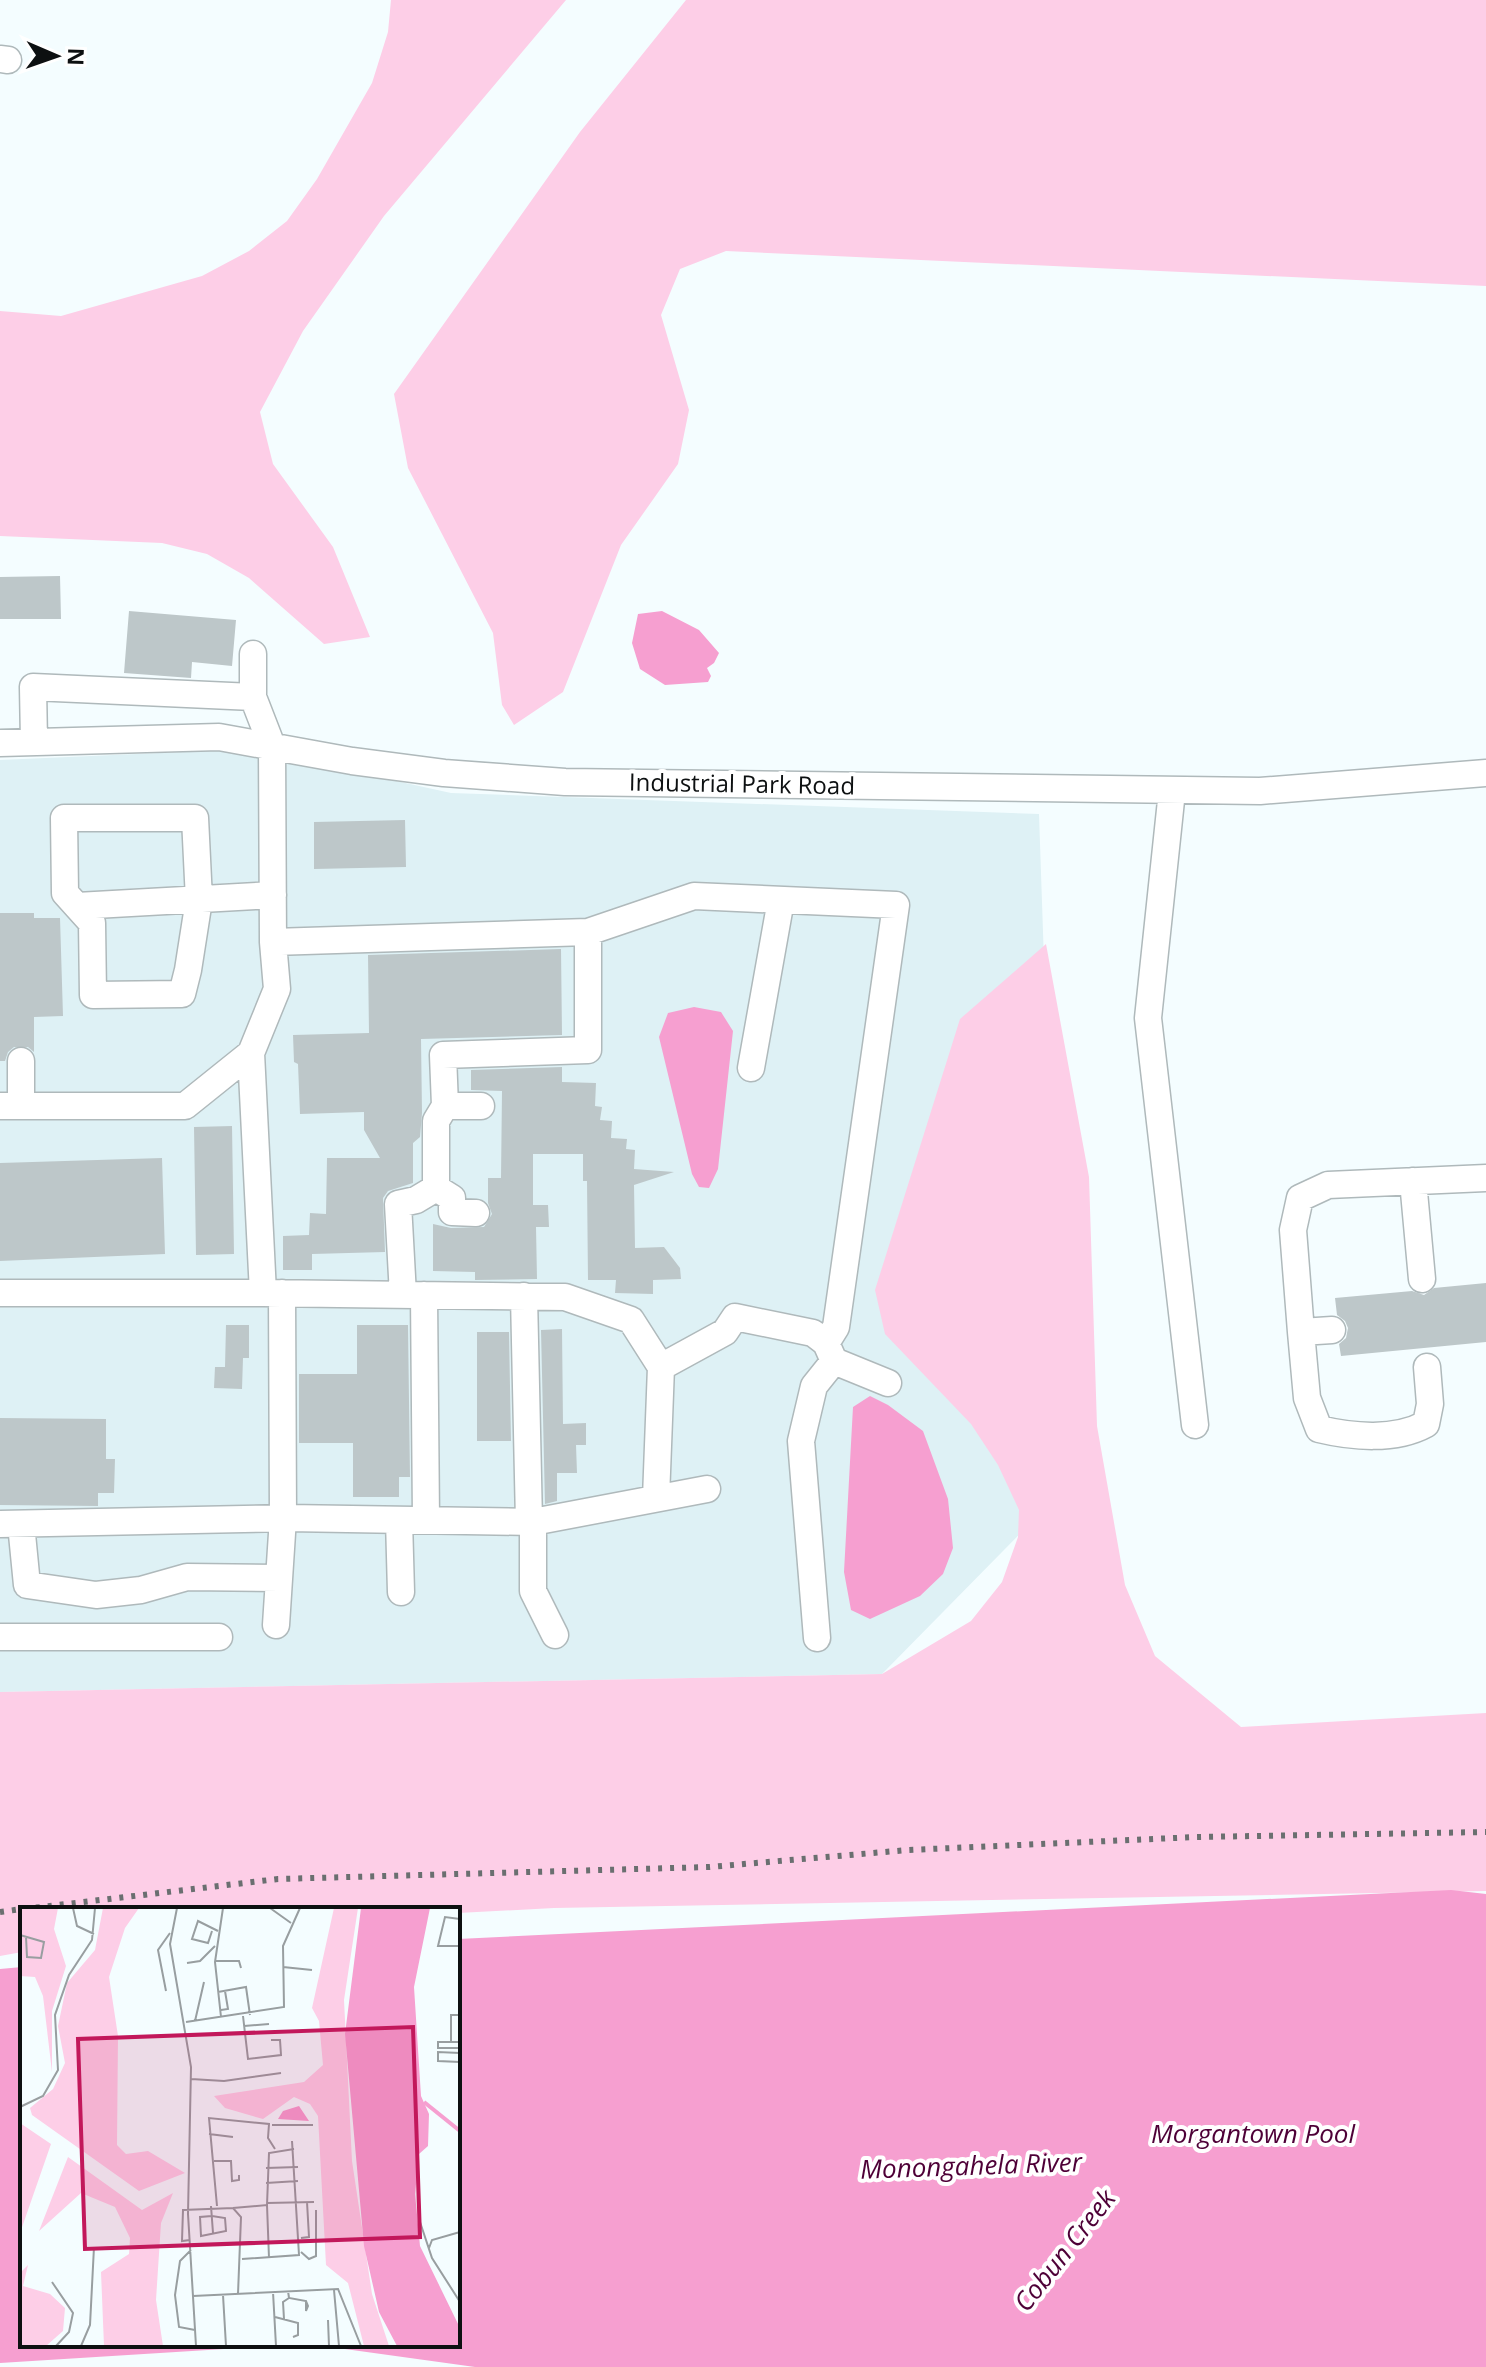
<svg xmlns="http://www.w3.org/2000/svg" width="1486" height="2367" viewBox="0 0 1486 2367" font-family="'Open Sans',sans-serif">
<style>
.built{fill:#def1f5}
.green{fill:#fdcee7}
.water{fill:#f69fd0}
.building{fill:#bdc7c9}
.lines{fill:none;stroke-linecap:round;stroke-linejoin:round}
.minor-casing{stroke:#afb9bb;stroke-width:29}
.minor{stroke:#fff;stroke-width:26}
.rail{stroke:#6a6f70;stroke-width:6;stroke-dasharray:4 8;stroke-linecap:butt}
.labels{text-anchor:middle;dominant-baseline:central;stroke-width:8;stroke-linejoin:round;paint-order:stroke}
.street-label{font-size:24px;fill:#0d1011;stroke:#fff}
.water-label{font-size:26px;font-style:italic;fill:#4e0037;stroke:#fff}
.inset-river{fill:none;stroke:#f69fd0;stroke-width:4}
.inset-road{fill:none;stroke:#989ea0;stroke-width:2}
.view{fill:#c2185b;fill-opacity:0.15;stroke:#c2185b;stroke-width:4}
.inset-edge{fill:none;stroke:#0d1011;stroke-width:4}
</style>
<rect width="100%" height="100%" fill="#f4fdff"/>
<!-- built -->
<path class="built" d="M250,749L451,793L1039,814L1062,1491L882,1674L0,1692V760Z"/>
<!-- green -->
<path class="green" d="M391,0H566L384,216L303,331L260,412L273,464L333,547L370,637L324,644L249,578L207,554L162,543L0,536V311L61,316L202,276L249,251L287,221L317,179L372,83L388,32Z
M686,0H1486V286L726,251L680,269L661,315L689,410L678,464L621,545L563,692L514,725L502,705L493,633L408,468L394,394L580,132Z
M1046,944L1089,1177L1097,1426L1125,1585L1155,1656L1241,1727L1486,1713V1891L554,1908L458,1913V1909H22V1952L0,1956V1692L882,1674L971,1621L1002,1582L1018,1537L1019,1510L998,1465L971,1424L885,1334L875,1290L960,1019Z"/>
<!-- water -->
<path class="water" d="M662,611L699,630L719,653L714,663L707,668L711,676L708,682L665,685L640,669L632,643L638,614Z
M694,1007L721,1012L733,1031L718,1169L709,1188L699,1187L692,1174L659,1037L668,1013Z
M870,1396L888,1405L923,1431L948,1499L953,1548L943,1574L920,1596L870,1619L851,1610L844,1572L853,1407Z
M1451,1890L1486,1894V2367H475L316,2345H458V1939Z
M22,1967V2345H290L0,2363V1969Z"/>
<!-- building -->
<path class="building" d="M60,576L61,619H0V577Z
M129,611L236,620L232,666L192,662L191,678L124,673Z
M405,820L406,867L314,869V822Z
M0,913H34V918H60L63,1016L34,1017V1052L28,1047H14L8,1052L5,1061H0Z
M561,949L562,1035L421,1039L422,1113L420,1137L413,1143V1183L388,1191L383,1198L385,1252L312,1254V1270H283V1236L309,1235L310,1213L326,1214L327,1158H380L364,1130V1112L300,1114L298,1064L294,1062L293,1035L369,1033L368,955Z
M562,1067V1082L596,1083L595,1106L602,1107L600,1120L612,1121L611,1138L627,1139L626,1149L635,1150L634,1169L674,1172L634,1185L635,1248L664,1247L680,1268L681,1279L653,1280V1294L615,1293L616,1280H588L587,1181H583V1154H533V1205H548L549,1227H536L537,1279L475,1280V1272L433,1271V1224L451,1228L484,1227L492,1214L488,1203V1178H501L502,1091L471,1090V1070Z
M232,1126L234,1254L196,1255L194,1127Z
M162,1158L165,1254L0,1261V1163Z
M1486,1283V1342L1341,1356L1339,1344L1346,1338L1348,1328L1345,1321L1337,1315L1335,1298L1412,1291L1424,1295L1434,1288Z
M226,1325H249V1358H243L242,1389L214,1388L215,1367H225Z
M357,1325H408L410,1477H399V1497H353V1443H299V1374H357Z
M562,1329L563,1424L586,1423V1445H576L577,1473H557V1501L545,1504L541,1330Z
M477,1332H509L511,1441H477Z
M0,1418L106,1419V1459H115L114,1493H98V1506L0,1505Z"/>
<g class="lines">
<!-- minor casing -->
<g class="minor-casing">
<path id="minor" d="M0,59L8,60
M253,697V654
M0,743L219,737L352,761L444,773L565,782L1260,791L1486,773
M1172,791L1148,1018L1195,1425
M64,818H195L199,900L188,970L182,994L93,995L92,923L65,893Z
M77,906L273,895
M273,942L588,932L694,896L896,905L836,1327L826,1343L813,1333L735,1317L725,1332L661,1367
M21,1061V1106
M751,1068L781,900
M0,1106H185L251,1053L277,989L273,942L272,746L253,697L33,687L34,742
M481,1106H445L443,1055L588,1050V932
M1413,1181L1422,1279
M436,1188V1121L445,1106
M0,1293H263L251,1053
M263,1293L565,1297L631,1320L661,1367L656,1498
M403,1295L398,1204L416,1200L436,1188L452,1198V1212L476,1213
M424,1295L426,1520
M524,1296L529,1522
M1301,1332L1332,1330
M834,1361L888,1383
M1427,1367L1430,1404L1426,1424C1395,1441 1352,1437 1319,1429L1307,1398L1301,1332L1293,1230L1300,1198L1328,1185L1486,1178
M399,1520L401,1592
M533,1522V1591L555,1635
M0,1524L288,1518L533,1522L707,1489
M21,1524L27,1585L96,1595L141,1590L187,1577L279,1578
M276,1625L283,1518L282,1293
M0,1637H219
M817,1638L801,1441L814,1386L834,1361L826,1343"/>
</g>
<!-- minor -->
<use href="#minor" class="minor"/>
<!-- rail -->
<path class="rail" d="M24,1909L278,1879L709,1867L908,1850L1197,1837L1486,1832
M0,1912L22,1909"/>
</g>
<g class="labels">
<!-- street labels -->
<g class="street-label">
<text transform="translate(742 783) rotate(1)">Industrial Park Road</text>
</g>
<!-- water labels -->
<g class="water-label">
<text x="1253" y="2133">Morgantown Pool</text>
<text transform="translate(971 2165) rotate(-2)">Monongahela River</text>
<text transform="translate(1064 2250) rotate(-52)">Cobun Creek</text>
</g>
</g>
<!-- overview -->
<g transform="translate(20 1907)">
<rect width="440" height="440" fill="#f4fdff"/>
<path d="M0,1H38L34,22L46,59L32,104V165L23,89L15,70L0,69ZM83,1H119L105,21L89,70L98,129L97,238L106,247L128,244L165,266L119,284L12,208L10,201L33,182L45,156L38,119L47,76L75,43ZM314,1H338L324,93L332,254L352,387L369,439H344L328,376L306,358L298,209L290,197L274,190L243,212L205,201L194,189L284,175L303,158L299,114L292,101ZM0,216L31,237L0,326ZM48,250L122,303L153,286L141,316L136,393L143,439H84L81,365L109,347L110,331L95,300L61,286L19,324ZM8,358L3,379L30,387L45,401L43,424L26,439H0V366Z" fill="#fdcee7"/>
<path d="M341,1H410L394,80L401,189L409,207L408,239L399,247L395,287L400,339L440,421V439H377L359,405L344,339L325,127ZM279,199L289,214L258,212L263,204Z" fill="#f69fd0"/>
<path class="inset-river" d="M404,195L440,224"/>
<path class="inset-road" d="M53,1L57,19L74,27M157,1L150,37L171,160L168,307L176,439M250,1L271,16M440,12L425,10L418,39H440M192,24L188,36L172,32L178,14L198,24M0,28L24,35L21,51L7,50L6,30M195,54H219L221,61M167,56L180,54L195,39M263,60L292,63M146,84L138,43L150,26M198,85L226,80L230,108M201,103L208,102L205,84M223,109L228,152L261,148L260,133H251M201,110L195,55L203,1M175,114L184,75M166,115L264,100L263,39L280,1M224,119L249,117M431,135V108H440M440,135H418V141H440M440,146L418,145V154L440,155M171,172L204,174L261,166M0,200L23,189L38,163L35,108L49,68L72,33L75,1M252,218H293M189,227L213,230M194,254H211L212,274L219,273V268M246,261L278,260M246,276L278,274M247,296L294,295M247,298L249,246L274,242M191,299L193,326M197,299L189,211L249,217L248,231L255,242M213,301L247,298L249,351M192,309L205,311L206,324L181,329L180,310ZM400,315L412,351L440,395M281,331L289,330L287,295M170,333L162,334L163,303L213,301L221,310L218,387M409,341L412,333L440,325M171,343L160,354L155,388L159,420L175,423M281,345L289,352L296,349V303M222,352L279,348L272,234M32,375L53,406L49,425L36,439M314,383L319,439M268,384L269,391L286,394V404L288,399L286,394M253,385L256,439M203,388L206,439M173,389L318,382L341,439M255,410L278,416V428L273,430M264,412L263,395L269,391M308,413L309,439M61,439L70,418L74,340"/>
<path class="view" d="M393,120L400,330L65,342L58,132Z"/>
<rect width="440" height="440" class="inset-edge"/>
</g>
<!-- north arrow -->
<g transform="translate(56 56) rotate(92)" stroke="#ffffff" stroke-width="6" paint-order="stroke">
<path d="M0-6L14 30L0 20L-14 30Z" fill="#0d1011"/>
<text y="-12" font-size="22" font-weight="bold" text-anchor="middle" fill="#0d1011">N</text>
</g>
</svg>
